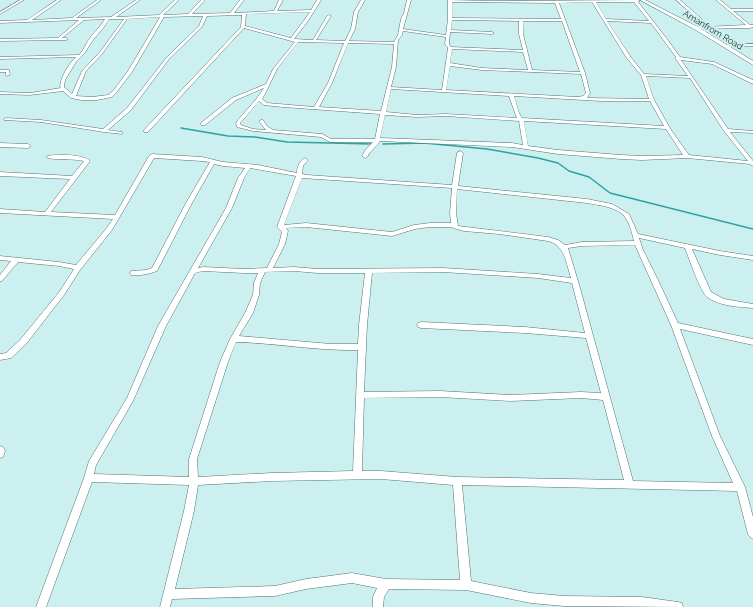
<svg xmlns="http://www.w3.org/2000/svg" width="753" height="607" viewBox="0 0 753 607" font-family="Raleway,sans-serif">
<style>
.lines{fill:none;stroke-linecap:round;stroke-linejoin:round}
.stream{stroke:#2ca2a2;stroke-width:1.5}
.minor-casing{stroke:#527372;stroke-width:1}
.tertiary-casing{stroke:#527372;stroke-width:1}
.minor{fill:#fff;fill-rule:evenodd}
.tertiary{fill:#fff;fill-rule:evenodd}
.labels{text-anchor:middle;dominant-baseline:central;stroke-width:4;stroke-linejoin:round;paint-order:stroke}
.far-street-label{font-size:9px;fill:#283636;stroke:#cbf0ef}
</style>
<rect width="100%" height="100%" fill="#cbf0ef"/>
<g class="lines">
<!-- stream -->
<path class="stream" d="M181,128L228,136L255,137L287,142L373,144
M383,144L424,143L487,149L538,158L558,163L569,171L589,177L610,193L753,229"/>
<!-- minor casing -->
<g class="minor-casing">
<path id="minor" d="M20,0H24L0,14V12Z
M57,0H61L32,20L72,18L97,0H101L76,18L111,17L136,0H140L116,17L159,15L175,0H179L163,15L188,14L201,0H205L192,14L230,13L240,0H244L234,13L274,11L279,0H283L277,11L311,10L317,0H321L308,21L294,39L313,40L327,16L329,15L331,16L316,40L345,41L351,29L354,12L361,0H365L358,12L355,29L349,41L394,42L398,35L401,19L404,13L407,0H411L403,29L446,35L448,19V0L493,1L638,0L640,1L638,2L667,39L680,57L714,62L753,80V83H751L712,64L681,60L728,129L753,131V133L730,132L753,161V166L750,164L687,158L642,160L621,159L558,154L512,147L380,141C377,146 371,150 367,157L365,158L362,156L366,149L373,142H330L321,137L253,131L237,127L236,123L238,120L257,98L264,88L236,100L205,125H201V123L232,98L266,84L273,69L295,42L244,28L148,132H144V130L241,27L242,15L207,16L202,27L169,59L131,110L108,130L122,132V134L104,132L41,122L4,120V119L6,118L41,120L103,129L127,108L167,57L199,26L203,16L164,17L132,72L116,93L112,97L97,100H81L71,98L63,91L30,95L0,94V92L30,93L61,88L60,87C61,77 68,64 76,57L0,59V57L79,55C84,50 86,43 90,38C95,31 101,26 105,19L84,20L62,38H67L68,39L66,40L0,41V39L58,38L79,20L0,23V21L27,20ZM452,2L555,3L561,19L452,18ZM592,2L626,57L641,75L649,99L587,98L590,93L585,73L559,3ZM596,2H634L649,21L606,19ZM310,12L291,38L245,26L246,14ZM160,17L128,71L113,91L108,95L92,97L76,96L86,71L102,54L127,19ZM109,19H124L100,52L82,71L72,94L64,87L65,80L76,62L84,54L93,40L104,27ZM452,20L519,21V34L523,50L451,47L449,44L450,32L492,34L494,33L492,32L451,30ZM523,21H562L580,72L532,70L523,34ZM607,21L651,23L676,57L675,58L688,76L644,74L630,56ZM403,31L446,37L445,44L448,48L442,90L391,87L396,67L398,40L402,35ZM298,42L344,43L328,83L314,107L267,103L262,99L265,94L277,69ZM348,43L394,44L392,67L381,111L319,107L332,83ZM452,49L523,52L528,70L482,68L450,63ZM450,66L482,70L581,74L586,93L583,96L578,97L446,90ZM646,76L690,78L724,131L748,161L689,155L671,130L654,100ZM391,89L509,96L515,113L517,118L446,114L417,115L386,112ZM514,96L601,101H650L664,126L522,118L519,113ZM259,101L264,105L283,107L380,114L375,139H331L322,134L273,130L267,126L263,120H261L259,121L266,130L253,129L241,125L240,123L242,121ZM385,115L417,117L446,116L519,121L523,145L512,143L380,138ZM524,121L666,129L683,155L642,156L621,155L558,150L528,146Z
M676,0H680L704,21L705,24L702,25L704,27L746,25L716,0H720L731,9H753V11H733L750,25H753V27L750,28L695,29V27H700L698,25L701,22Z
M753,44V46L725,47L723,46L725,45Z
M0,70H9L10,75L6,76V72H0Z
M0,143L28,144L31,146L28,148L0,147Z
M460,151L463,153L458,186L587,199L612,204L629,214L638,234L720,251L753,256V260L720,255L692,249L711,292L724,299L753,304V308C739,307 719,306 707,297C700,291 689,258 685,248L639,238L643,250L658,280L678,323L753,339V345L680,329L720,436L745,487L753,517V539L750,537L748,534L737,491L462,485L471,581L531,593L564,596L642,597L678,602L682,603L683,607L564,606L531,603L466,590L389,589L384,597L383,607H373V597L377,588L352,583L306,589L275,596L172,599L170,607H160L184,511L189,485L92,482L46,607H36L84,478L89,461L127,398L158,326L226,208L238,178L245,168L223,166L214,164L192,203L157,271C149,274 140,276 131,275L130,273L131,271L146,270L152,268L186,203L210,162L202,161L154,158L112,230L80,270L64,295L26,344L11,358L0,360V354L6,353L20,340L60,291L74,269L59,266L18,262L2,281H0V275L11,261L0,260V256L59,262L76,265L106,229L113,219L0,213V209L45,212L70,179L0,176V172L72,176L84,161C73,158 54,161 46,157L47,156C57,154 82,154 90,161L51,212L115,215L149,156L152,154L202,157L223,162L258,165L297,173C297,167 299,161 305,158L308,160L303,166L302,174L307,175L452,185L457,153ZM250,168L296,176L277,227L282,232L279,244L267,268L244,269L203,267L198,268L232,208L244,178ZM302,178L452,188L450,213L451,223H430L414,225L392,232L306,223L284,225ZM457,189L587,203C598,205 618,207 625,217C630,224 632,233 634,241L582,242L565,245L558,240L548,237L458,226L456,213ZM306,227L392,236L415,229L430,227H452L453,228L464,231L499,234L548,241C565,245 566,263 571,278L538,274L443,268L318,269L294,267L273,268L285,244L288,231L286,228ZM635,245L671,325L712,436L733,483L633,481L580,288L568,248L582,246ZM203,271L244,273H258L254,283L253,295L245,313L230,339L220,362L189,459V477L94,474L96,465L133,401L166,326L195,273ZM294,271L318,273H365L359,325L358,344H331L239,336L253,313L259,295L260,283L265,272ZM443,272L538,278L572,283L585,333L525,327L421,322L418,323L417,325L418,327L421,328L525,333L586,338L601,393L581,392L511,395L440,391L364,392L367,325L372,273ZM236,342C277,343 317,351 358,350L353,471L272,473L198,477L197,459L228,362ZM440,397L511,401L581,398L603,400L624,480L457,477L381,471H362L364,398ZM381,479L453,485L460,580L386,579L352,573L306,579L275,586L175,589L194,511L198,485L272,481Z
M0,446L3,447L5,451L3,457L0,458Z"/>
</g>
<!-- tertiary casing -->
<g class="tertiary-casing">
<path id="tertiary" d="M640,0H645L698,27L753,61V65L694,29Z"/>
</g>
<!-- minor -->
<use href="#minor" class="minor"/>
<!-- tertiary -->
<use href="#tertiary" class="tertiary"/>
</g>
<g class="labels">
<!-- far-street labels -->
<g class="far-street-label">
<text transform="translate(713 30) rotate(31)">Amanfrom Road</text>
</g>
</g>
</svg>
